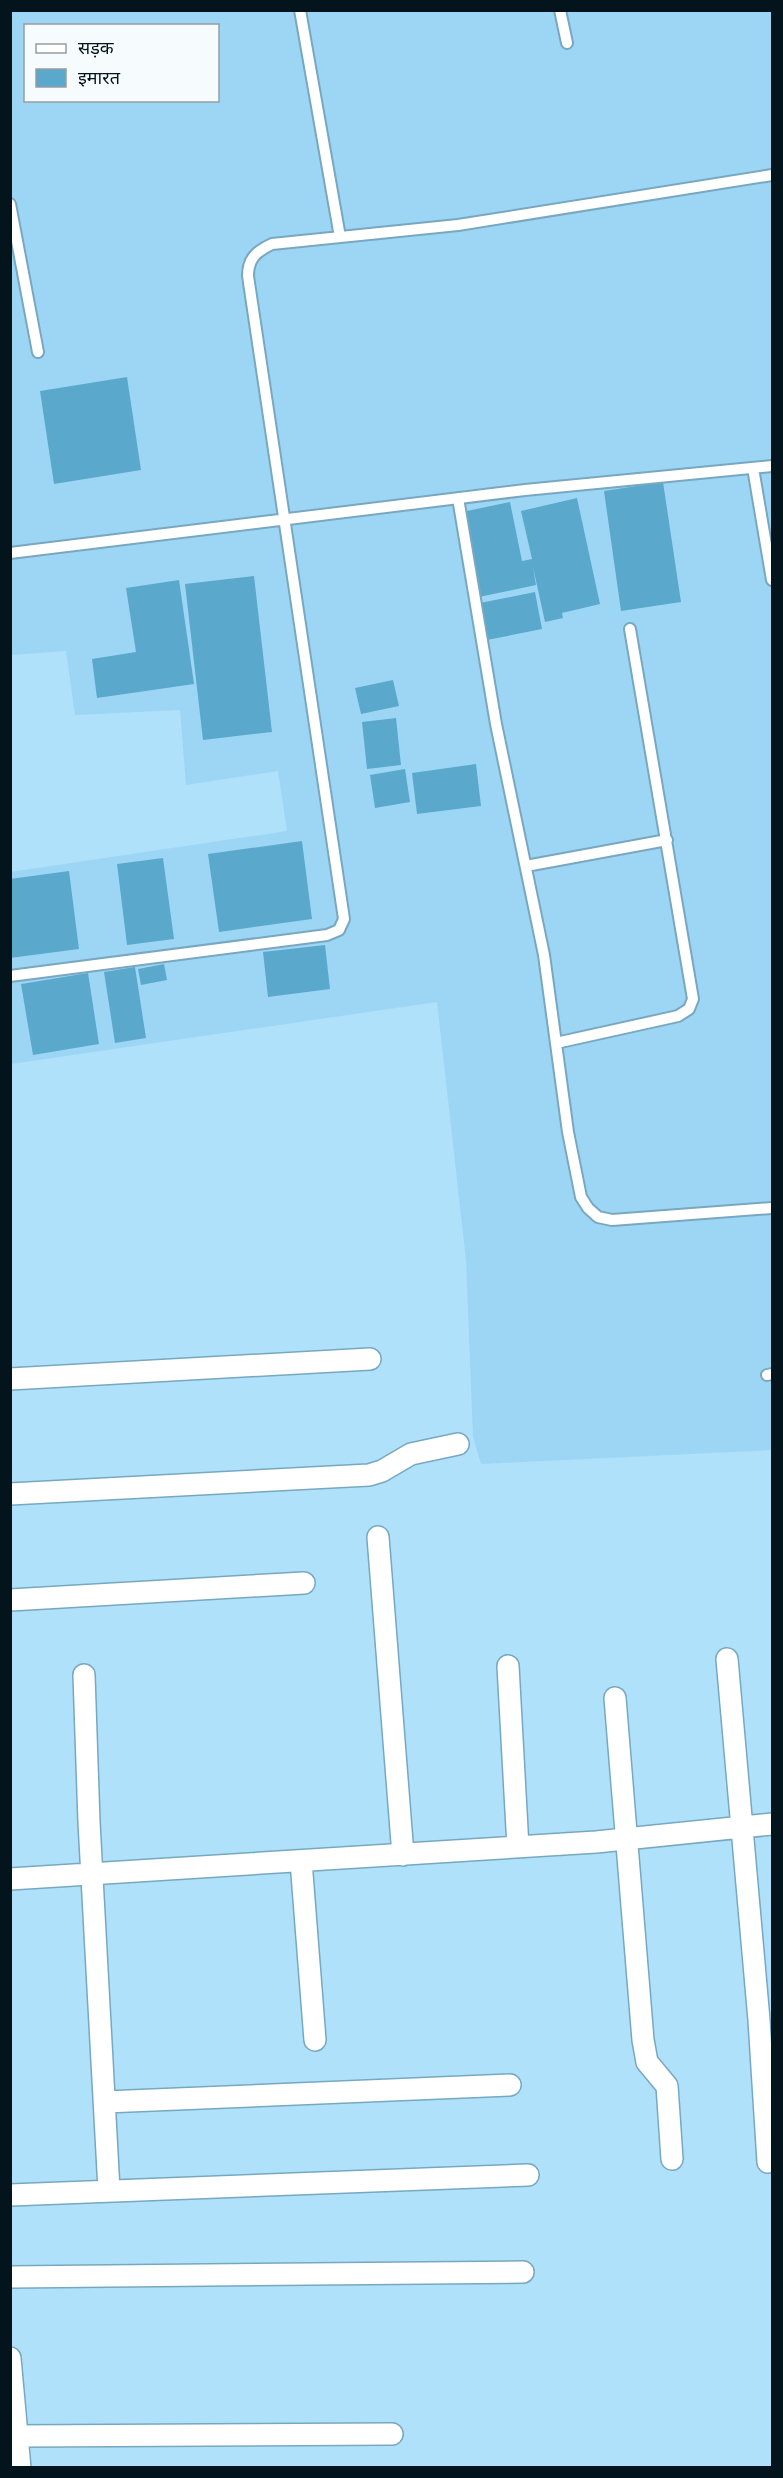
<svg xmlns="http://www.w3.org/2000/svg" width="783" height="2478" viewBox="0 0 783 2478" font-family="'Asap Condensed','Noto Sans Devanagari',sans-serif">
<style>
.built{fill:#9dd6f4;fill-rule:evenodd}
.building{fill:#5ba8cd}
.lines{fill:none;stroke-linecap:round;stroke-linejoin:round}
.service-casing{stroke:#78a8c1;stroke-width:14}
.minor-casing{stroke:#78a8c1;stroke-width:24}
.service{stroke:#fff;stroke-width:10}
.minor{stroke:#fff;stroke-width:21}
</style>
<rect width="100%" height="100%" fill="#afe1fb"/>
<!-- built -->
<path class="built" d="M11,11H772V1450L481,1464L473,1437L466,1260L437,1002L11,1064L10,872L287,831L278,771L186,785L180,710L75,715L66,651L11,655ZM26,26H218V100H26Z"/>
<!-- building -->
<path class="building" d="M127,377L141,470L54,484L40,391Z
M663,482L681,602L621,611L604,491Z
M577,498L600,604L562,613L563,618L545,622L533,567L536,585L479,597L462,512L510,502L522,561L532,559L521,511Z
M254,576L272,732L203,740L185,584Z
M179,580L194,684L97,698L92,659L136,652L126,588Z
M535,592L542,629L487,640L480,603Z
M393,680L399,706L361,714L355,688Z
M396,718L401,765L367,769L362,722Z
M476,764L481,806L417,814L412,773Z
M405,769L410,802L375,808L370,775Z
M302,841L312,919L219,932L208,854Z
M163,858L174,939L127,945L117,864Z
M69,871L79,949L10,958V879Z
M325,945L330,989L268,997L263,952Z
M164,964L167,980L141,985L138,969Z
M135,967L146,1038L115,1043L104,972Z
M88,973L99,1044L33,1055L21,984Z"/>
<g class="lines">
<!-- service casing -->
<g class="service-casing">
<path id="service" d="M300,10L340,237
M560,10L567,43
M10,204L38,352
M753,468L772,580
M458,498L496,724L544,955L568,1132L581,1197L588,1208L598,1217L612,1220L772,1208
M10,553L525,490L772,466
M526,866L667,840
M10,976L327,935L339,930L344,919L248,276C248,258 257,251 272,244L458,225L772,175
M556,1043L678,1016L689,1009L693,999L630,629
M767,1375L772,1374"/>
</g>
<!-- minor casing -->
<g class="minor-casing">
<path id="minor" d="M10,1379L370,1359
M10,1494L369,1475L382,1471L411,1454L458,1444
M378,1537L403,1855
M10,1600L304,1583
M727,1659L759,2020L768,2162
M508,1666L518,1847
M84,1675L89,1822L109,2190
M615,1698L643,2040L647,2062L667,2086L672,2159
M301,1861L315,2040
M10,1879L596,1842L772,1824
M105,2102L510,2085
M10,2195L528,2175
M10,2277L523,2272
M10,2358L20,2468
M17,2436L392,2434"/>
</g>
<!-- service -->
<use href="#service" class="service"/>
<!-- minor -->
<use href="#minor" class="minor"/>
</g>
<!-- border -->
<rect width="783" height="2478" fill="none" stroke="#03141d" stroke-width="24"/>
<!-- legend -->
<rect x="24" y="24" width="195" height="78" fill="#f6fbfd" stroke="#959fa3" stroke-width="1.5"/>
<rect x="36" y="44" width="30" height="9" fill="#ffffff" stroke="#959fa3" stroke-width="1.5"/>
<text x="78" y="54" font-size="18" fill="#03141d">सड़क</text>
<rect x="36" y="69" width="30" height="18" fill="#5ba8cd" stroke="#959fa3" stroke-width="1.5"/>
<text x="78" y="84" font-size="18" fill="#03141d">इमारत</text>
</svg>
